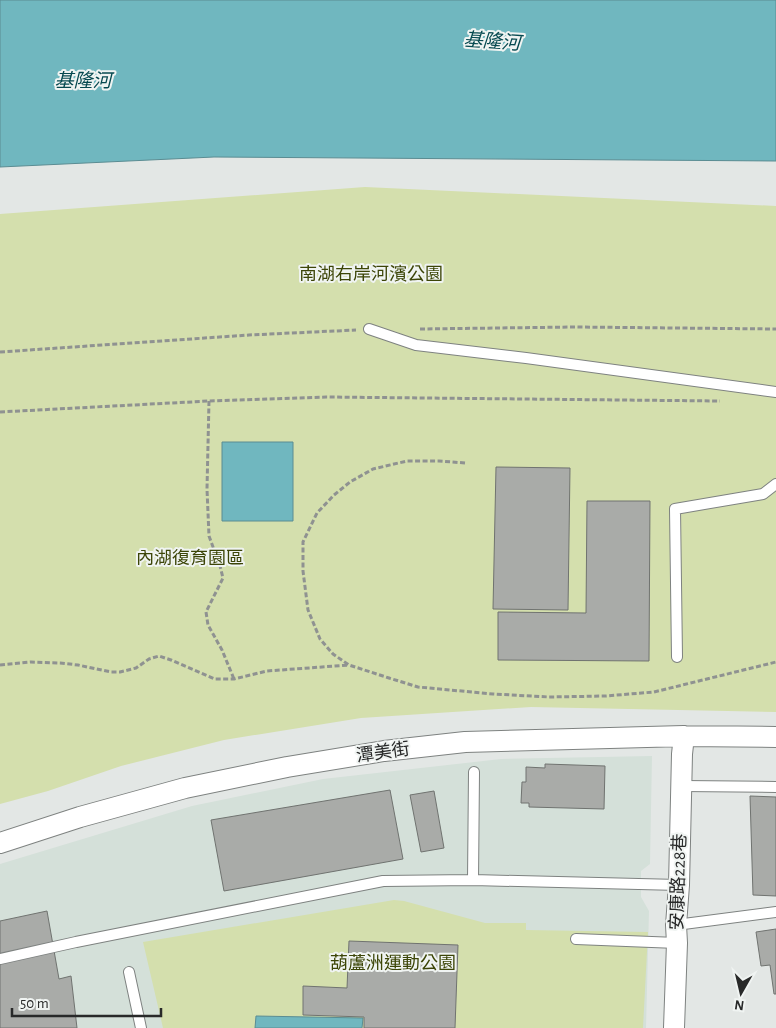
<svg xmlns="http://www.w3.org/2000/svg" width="776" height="1028" viewBox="0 0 776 1028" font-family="'Alegreya Sans','Noto Sans TC',sans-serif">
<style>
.built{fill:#d4e0d9}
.green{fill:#d4dfad}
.water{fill:#70b7bf;stroke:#5a8c92}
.building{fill:#a9aba8;stroke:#707370}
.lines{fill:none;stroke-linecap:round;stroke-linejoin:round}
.lane-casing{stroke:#7e8280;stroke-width:12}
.street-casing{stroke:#7e8280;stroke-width:22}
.path{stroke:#8f9291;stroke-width:3;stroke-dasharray:5 2.5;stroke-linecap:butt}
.lane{stroke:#fff;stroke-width:10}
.street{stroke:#fff;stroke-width:20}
.labels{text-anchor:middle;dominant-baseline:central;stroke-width:4;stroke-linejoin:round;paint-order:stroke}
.park-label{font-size:18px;fill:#3c4507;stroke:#f0f4f2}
.street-label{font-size:18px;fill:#282929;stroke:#f0f4f2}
.water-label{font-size:19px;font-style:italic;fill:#064950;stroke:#f0f4f2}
</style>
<rect width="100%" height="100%" fill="#e3e7e5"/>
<!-- built -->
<path class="built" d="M652,756L650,864L641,871V897L649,911L646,1028H0V864L192,806L323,779L501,759Z"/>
<!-- green -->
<path class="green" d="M365,187L776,206V712L531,707L361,718L224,740L121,766L48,791L0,804V214Z
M394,900L404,901L485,923H526V930L648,932L643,1028H163L143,942Z"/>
<!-- water -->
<path class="water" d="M0,0H776V161L214,157L0,167Z
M222,442H293V521H222Z
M256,1016L363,1018L362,1028H255Z"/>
<!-- building -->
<path class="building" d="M496,467L570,468L568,610L493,609Z
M587,501H650L649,661L498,660V612L586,613Z
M545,764L605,766L604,809L529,807V803H521L522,782H526V767L545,768Z
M390,790L403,859L224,891L211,820Z
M434,791L444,848L421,852L410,795Z
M750,796L776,797V896L753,895Z
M47,911L59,979L71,976L77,1028H0V921Z
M776,929V994H774L770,965L761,966L756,932Z
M349,941L458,945L455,1028H364V1017L303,1015V986L347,988Z"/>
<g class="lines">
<!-- lane casing -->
<g class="lane-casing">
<path id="lane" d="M369,329L416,345L526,358L776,392
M677,657L675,509L763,494L776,484
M682,786L776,787
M473,880L474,772
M676,925L776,912
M576,939L677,943
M0,959L76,942L383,881L473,880L679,885
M129,972L141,1028"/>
</g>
<!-- street casing -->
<g class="street-casing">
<path id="street" d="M0,843L80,817L185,788L287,767L384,751L465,742L684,736L776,737
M674,1028L677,943L676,925L679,885L682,754L684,736"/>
</g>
<!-- path -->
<path class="path" d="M420,329L575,327L776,329
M0,352L249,335L356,330
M209,401L207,489L209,536L220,566L223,578L206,612L208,625L222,650L234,679
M0,412L209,401L326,397L720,401
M465,463L439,461H407L373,469L350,482L334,495L317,513L303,542V571L308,610L320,639L333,654L349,665L389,678L418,687L493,694L549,697L606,696L654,692L776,662
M0,665L31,662L60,663L78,665L111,672H120L136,668L149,659L159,656L171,660L215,679H234L267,671L349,665"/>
<!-- lane -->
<use href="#lane" class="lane"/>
<!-- street -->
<use href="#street" class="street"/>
</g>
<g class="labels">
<!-- park labels -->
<g class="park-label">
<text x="371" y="275">南湖右岸河濱公園</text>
<text x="190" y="559">內湖復育園區</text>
<text x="393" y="964">葫蘆洲運動公園</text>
</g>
<!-- street labels -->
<g class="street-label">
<text transform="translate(383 753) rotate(-8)">潭美街</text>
<text transform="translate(679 882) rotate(-88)">安康路228巷</text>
</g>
<!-- water labels -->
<g class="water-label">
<text transform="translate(492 42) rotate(4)">基隆河</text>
<text x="83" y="81">基隆河</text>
</g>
</g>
<!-- north arrow -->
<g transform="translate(741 993) rotate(188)" stroke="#f0f4f2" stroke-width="4" paint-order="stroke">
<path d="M0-4L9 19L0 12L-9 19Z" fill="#282929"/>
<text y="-8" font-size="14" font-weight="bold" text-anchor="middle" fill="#282929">N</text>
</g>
<!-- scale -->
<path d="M12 1008v8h149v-8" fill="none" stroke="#282929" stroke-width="2.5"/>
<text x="20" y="1008" font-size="15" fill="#282929" stroke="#f0f4f2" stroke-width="4" paint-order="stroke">50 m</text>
</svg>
